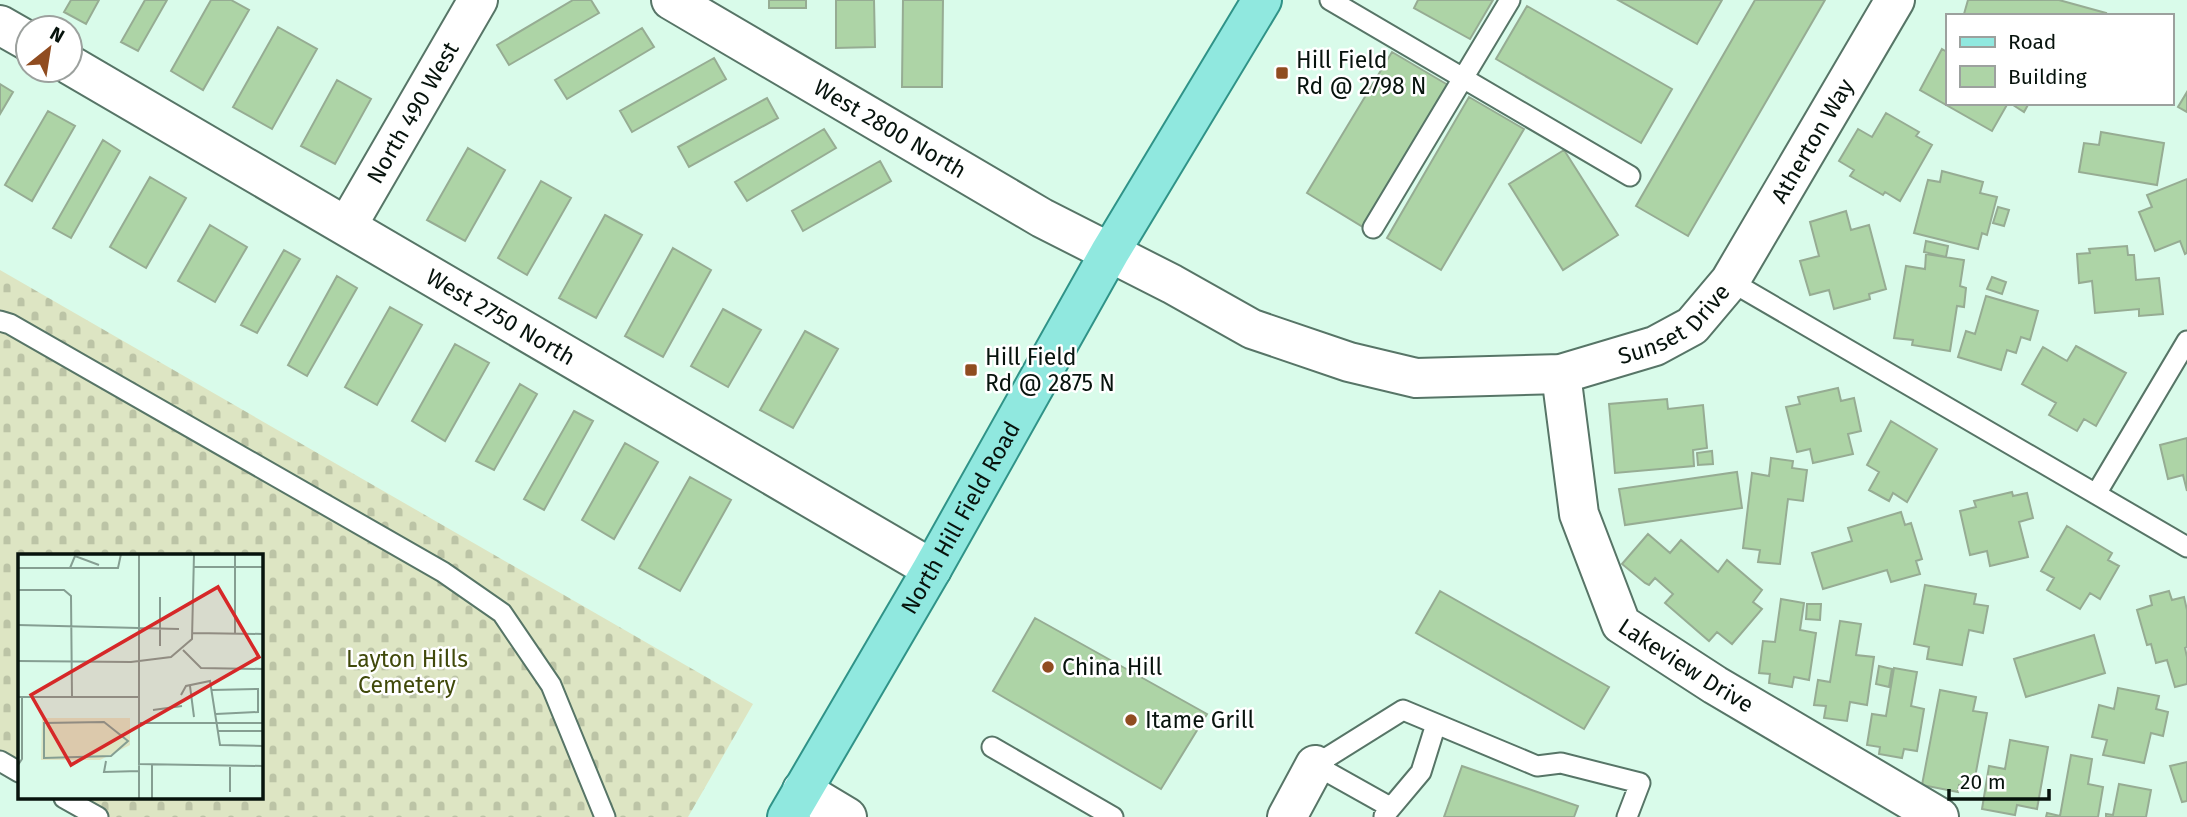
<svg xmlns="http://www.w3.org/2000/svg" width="2187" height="817" viewBox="0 0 2187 817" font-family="'Fira Sans',sans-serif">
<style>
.cemetery{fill:url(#cemetery-stones)}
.building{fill:#add4a6;stroke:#96ac93;stroke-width:2}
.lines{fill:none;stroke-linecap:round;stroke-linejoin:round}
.service-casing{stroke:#577567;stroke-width:23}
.minor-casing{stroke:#577567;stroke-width:42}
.primary-casing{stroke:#309388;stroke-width:42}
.service{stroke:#fff;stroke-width:19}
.minor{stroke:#fff;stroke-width:38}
.primary{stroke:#90e8df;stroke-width:38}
.poi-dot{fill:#904c20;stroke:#fff;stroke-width:2.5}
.labels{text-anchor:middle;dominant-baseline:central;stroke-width:5;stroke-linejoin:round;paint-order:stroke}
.poi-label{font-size:23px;fill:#07130d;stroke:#fff;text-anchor:start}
.street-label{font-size:23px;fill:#07130d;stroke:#fff}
.park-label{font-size:23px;fill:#40490a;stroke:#fff}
.inset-road{fill:none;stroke:#859e92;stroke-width:2}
.view{fill:#d62828;fill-opacity:0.15;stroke:#d62828;stroke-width:3.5}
.inset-edge{fill:none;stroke:#07130d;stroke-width:3.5}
</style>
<defs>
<pattern id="cemetery-stones" width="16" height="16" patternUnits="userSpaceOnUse" patternTransform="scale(1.75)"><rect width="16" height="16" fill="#dde5c3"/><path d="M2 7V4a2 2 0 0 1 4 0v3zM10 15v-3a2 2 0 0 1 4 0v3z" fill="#bcc4a6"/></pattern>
</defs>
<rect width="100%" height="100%" fill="#d9fbea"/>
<!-- cemetery -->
<path class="cemetery" d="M0,270L753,704L688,817H88L56,798H261V556H19V776L0,765Z"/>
<!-- building -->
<path class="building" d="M71,0H99L86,24L64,12Z
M145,0H167L138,51L121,42Z
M211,0H231L249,10L203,90L171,71Z
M573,0H591L599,13L509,65L497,45Z
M769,0H806V8H769Z
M836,0H874L875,47L836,48Z
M903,0H943L942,87H902Z
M1418,0H1493L1470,39L1414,8Z
M1618,0H1722L1697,44Z
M1755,0H1825L1688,236L1636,206Z
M1968,0H2059L2106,13L2105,16H1971L1964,14Z
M1527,6L1672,89L1641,143L1496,59Z
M278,27L317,49L272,129L233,107Z
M642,28L654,47L567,99L555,80Z
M1942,49L1947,52V103H2008L1992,131L1920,90Z
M1392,52L1448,85L1363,227L1307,193Z
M714,58L726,79L632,132L620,111Z
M337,80L371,99L335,164L301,146Z
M0,84L13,92L0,114Z
M2187,92V112L2178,107Z
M1469,97L1524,129L1441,270L1387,238Z
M767,98L778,118L689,167L678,147Z
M2014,103H2029L2024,112L2013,105Z
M48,111L75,126L32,201L5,185Z
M1886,113L1919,132L1916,136L1932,145L1900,201L1885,192L1883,195L1850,176L1854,170L1839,161L1858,129L1872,137Z
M824,129L836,148L747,201L735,182Z
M2101,132L2164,143L2157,185L2079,172L2084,143L2099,145Z
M103,140L120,151L71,238L53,228Z
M468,148L505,170L465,241L427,220Z
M1564,150L1618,235L1563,270L1509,184Z
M880,161L891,181L803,231L792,211Z
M1942,171L1983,182L1980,193L1997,197L1987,235L1982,233L1978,249L1914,233L1928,180L1940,182Z
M150,177L186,198L146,268L110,247Z
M2187,179V253L2185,254L2180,241L2155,251L2139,212L2152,207L2147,195Z
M541,181L571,198L527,275L498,258Z
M1998,207L2009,210L2004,226L1993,223Z
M1846,211L1851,230L1869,225L1886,289L1869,294L1870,299L1834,309L1829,290L1810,295L1800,261L1819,256L1810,222Z
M605,215L642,235L596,318L559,298Z
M210,225L247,247L215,302L178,281Z
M1926,241L1948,246L1946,257L1924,252Z
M2127,246L2128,255H2134L2136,280L2159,278L2163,314L2139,316V309L2095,313L2092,281L2079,283L2077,254L2090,253L2089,249Z
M673,248L711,270L663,357L625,336Z
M284,250L300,259L257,333L241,325Z
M1926,254L1964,260L1960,286L1966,288L1964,307L1957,306L1950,351L1912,345L1913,340L1894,338L1906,266L1925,269Z
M337,276L357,288L307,376L288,365Z
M1992,277L2006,282L2002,294L1987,289Z
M1986,296L2038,311L2030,340L2021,337L2016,353L2007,350L2001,370L1958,357L1966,331L1975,334Z
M390,307L422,325L377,405L345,387Z
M723,309L761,330L728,387L691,366Z
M805,331L838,349L793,428L760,410Z
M455,344L489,363L445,441L412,421Z
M2076,346L2126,373L2096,426L2084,419L2077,431L2049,415L2056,403L2022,384L2043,347L2067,361Z
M520,384L537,394L494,470L476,461Z
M1838,388L1841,401L1854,398L1861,431L1848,434L1853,454L1813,463L1810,449L1797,452L1786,407L1800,404L1798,397Z
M1667,399L1668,409L1703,405L1707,448L1693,450L1694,466L1615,473L1609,404Z
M574,411L593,421L544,510L524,499Z
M1891,421L1937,449L1907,502L1893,493L1889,501L1869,490L1879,472L1867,465Z
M2187,438V491L2183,475L2168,479L2160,445Z
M625,443L658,462L614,539L582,520Z
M1712,451L1713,464L1698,465L1697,453Z
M1771,458L1793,461L1792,468L1807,470L1803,501L1788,499L1780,564L1758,562L1760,550L1743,548L1752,473L1769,476Z
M1737,472L1742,508L1625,525L1619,489Z
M690,477L731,500L680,591L639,568Z
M2012,492L2013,496L2027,493L2033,518L2019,522L2028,557L1990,566L1987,551L1970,555L1960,511L1976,507L1974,501Z
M1901,512L1905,525L1911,523L1922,559L1916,561L1920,574L1891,582L1887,570L1823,589L1812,553L1852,541L1848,528Z
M2067,526L2112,553L2108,560L2119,566L2100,599L2090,593L2080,609L2047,590L2054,578L2041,571Z
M1648,534L1670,553L1681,540L1718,572L1727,560L1762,590L1753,602L1762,609L1732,644L1717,632L1709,641L1665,603L1673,594L1655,578L1649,585L1645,583L1622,564Z
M1925,585L1976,594L1974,604L1988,606L1983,633L1969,630L1962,665L1927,659L1929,647L1914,644Z
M1440,591L1609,687L1584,729L1416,633Z
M2169,591L2172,600L2184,597L2187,610V647L2185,648L2187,657V684L2175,687L2167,660L2156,663L2151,644L2147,645L2137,610L2152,605L2150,596Z
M1781,599L1804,603L1800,630L1816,633L1809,680L1794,677L1792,687L1769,683L1770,674L1759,673L1763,641L1775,642Z
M1807,604H1821L1820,620L1806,619Z
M1035,618L1207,714L1161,789L993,691Z
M1840,621L1861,624L1856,655L1874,657L1867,705L1850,702L1847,721L1824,718L1826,706L1814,705L1818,680L1830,682Z
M2094,635L2105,673L2026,697L2014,659Z
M1879,666L1892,669L1889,687L1876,684Z
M1894,668L1917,672L1911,706L1924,709L1917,751L1904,749L1902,758L1879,754L1880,747L1867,745L1872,714L1886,716Z
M2118,688L2159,696L2156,709L2168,712L2163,736L2151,733L2144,763L2103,755L2107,740L2092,737L2099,705L2114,709Z
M1940,690L1976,697L1973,711L1987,713L1973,788L1959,785L1958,792L1922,785Z
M2010,740L2048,747L2037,809L2017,805L2015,815L1982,809L1989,766L2005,769Z
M2071,755L2092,759L2088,784L2103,787L2098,817H2046L2047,813L2060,816Z
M2187,762V801L2182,802L2170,766Z
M1462,766L1578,806L1574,817H1444Z
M2119,784L2151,790L2146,817H2106V814L2113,815Z"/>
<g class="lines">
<!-- service casing -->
<g class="service-casing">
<path id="service" d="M1330,0L1630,176
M1373,228L1510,0
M1730,281L2187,547
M0,321L10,324L443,572L502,613L551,685L605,817
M2096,494L2187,341
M992,747L1113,817
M0,761L19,772
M64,798L98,817
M1390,807L1315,765L1403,710L1537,766L1561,763L1640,783L1627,817
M1384,816L1421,772L1436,724"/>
</g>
<!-- minor casing -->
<g class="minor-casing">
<g id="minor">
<path id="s1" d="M671,0L1042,218L1172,284L1252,329L1349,362L1416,378L1561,374L1655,346L1692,326L1730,281L1895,0"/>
<path d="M0,25L28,41"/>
<path id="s2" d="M70,65L932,569"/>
<path id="s3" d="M347,226L478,0"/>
<path id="s4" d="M1561,374L1579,514L1621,624L1715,685L1939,817"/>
<path d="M802,790L847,817"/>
<path d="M1287,817L1315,765"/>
</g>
</g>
<!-- primary casing -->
<g class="primary-casing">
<g id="primary">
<path id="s5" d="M787,817L932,569L1110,252L1262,0"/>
</g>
</g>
<!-- service -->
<use href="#service" class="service"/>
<!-- minor -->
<use href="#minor" class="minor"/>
<!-- primary -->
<use href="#primary" class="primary"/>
</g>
<!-- markers -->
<g class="poi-dot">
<rect x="1275" y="66" width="14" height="14" rx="3.5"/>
<rect x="964" y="363" width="14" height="14" rx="3.5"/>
<circle cx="1048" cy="667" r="7"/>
<circle cx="1131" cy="720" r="7"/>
</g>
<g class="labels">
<!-- poi labels -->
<g class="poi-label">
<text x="1296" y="60">Hill Field<tspan x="1296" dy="26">Rd @ 2798 N</tspan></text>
<text x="985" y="357">Hill Field<tspan x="985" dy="26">Rd @ 2875 N</tspan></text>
<text x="1062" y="667">China Hill</text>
<text x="1145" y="720">Itame Grill</text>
</g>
<!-- street labels -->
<g class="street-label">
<text stroke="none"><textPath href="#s3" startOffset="131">North 490 West</textPath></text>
<text stroke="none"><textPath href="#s1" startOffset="254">West 2800 North</textPath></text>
<text stroke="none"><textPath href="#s1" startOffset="1346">Atherton Way</textPath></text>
<text stroke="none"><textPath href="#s2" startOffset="499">West 2750 North</textPath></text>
<text stroke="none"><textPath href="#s1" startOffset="1110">Sunset Drive</textPath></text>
<text stroke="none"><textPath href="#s5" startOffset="346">North Hill Field Road</textPath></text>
<text stroke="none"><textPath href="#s4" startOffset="336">Lakeview Drive</textPath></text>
</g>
<!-- park labels -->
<g class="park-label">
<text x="407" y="659">Layton Hills<tspan x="407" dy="26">Cemetery</tspan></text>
</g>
</g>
<!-- overview -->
<g transform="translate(18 554)">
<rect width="245" height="245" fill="#d9fbea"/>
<path d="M24,164H112V191L82,206H23Z" fill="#dde5c3"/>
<path class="inset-road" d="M138,0H170M175,13H245M0,14H100L103,0M52,14L57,2L81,11M0,36H46L53,42L54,143M0,71L161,75M175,79L245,80M217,79V0M142,92V43M165,96L183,114L245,115M0,107L113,108L153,103L174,85L176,0M172,132L176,163M194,136L240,135V158L198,160M163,141L168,132L192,127L202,191L245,192M0,143H121M135,156L164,152M86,168L110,187L93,202L26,204V169ZM121,169H245M199,177H245M88,207L86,218L121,217M120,210L245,212M0,211L4,205V143M212,212V238M121,245V0M134,245V211"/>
<path class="view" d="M200,33L241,103L53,211L13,141Z"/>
<rect width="245" height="245" class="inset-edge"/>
</g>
<!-- legend -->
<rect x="1946" y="14" width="228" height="91" fill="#ffffff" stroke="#9ca19e" stroke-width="2"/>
<rect x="1960" y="37" width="35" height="10" fill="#90e8df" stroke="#9ca19e" stroke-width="2"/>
<text x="2008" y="49" font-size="21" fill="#07130d">Road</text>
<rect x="1960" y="66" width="35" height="21" fill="#add4a6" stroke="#9ca19e" stroke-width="2"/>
<text x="2008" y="84" font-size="21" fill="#07130d">Building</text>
<!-- north arrow -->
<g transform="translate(49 49) rotate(30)"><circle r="33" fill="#ffffff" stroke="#9ca19e" stroke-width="2"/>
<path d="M0-5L12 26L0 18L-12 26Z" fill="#904c20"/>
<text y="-10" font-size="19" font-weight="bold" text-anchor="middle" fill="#07130d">N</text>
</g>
<!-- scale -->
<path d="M1949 789v10h100v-10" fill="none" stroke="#07130d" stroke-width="3.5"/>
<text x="1960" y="789" font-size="21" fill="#07130d" stroke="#ffffff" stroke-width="5" paint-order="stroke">20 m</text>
</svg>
